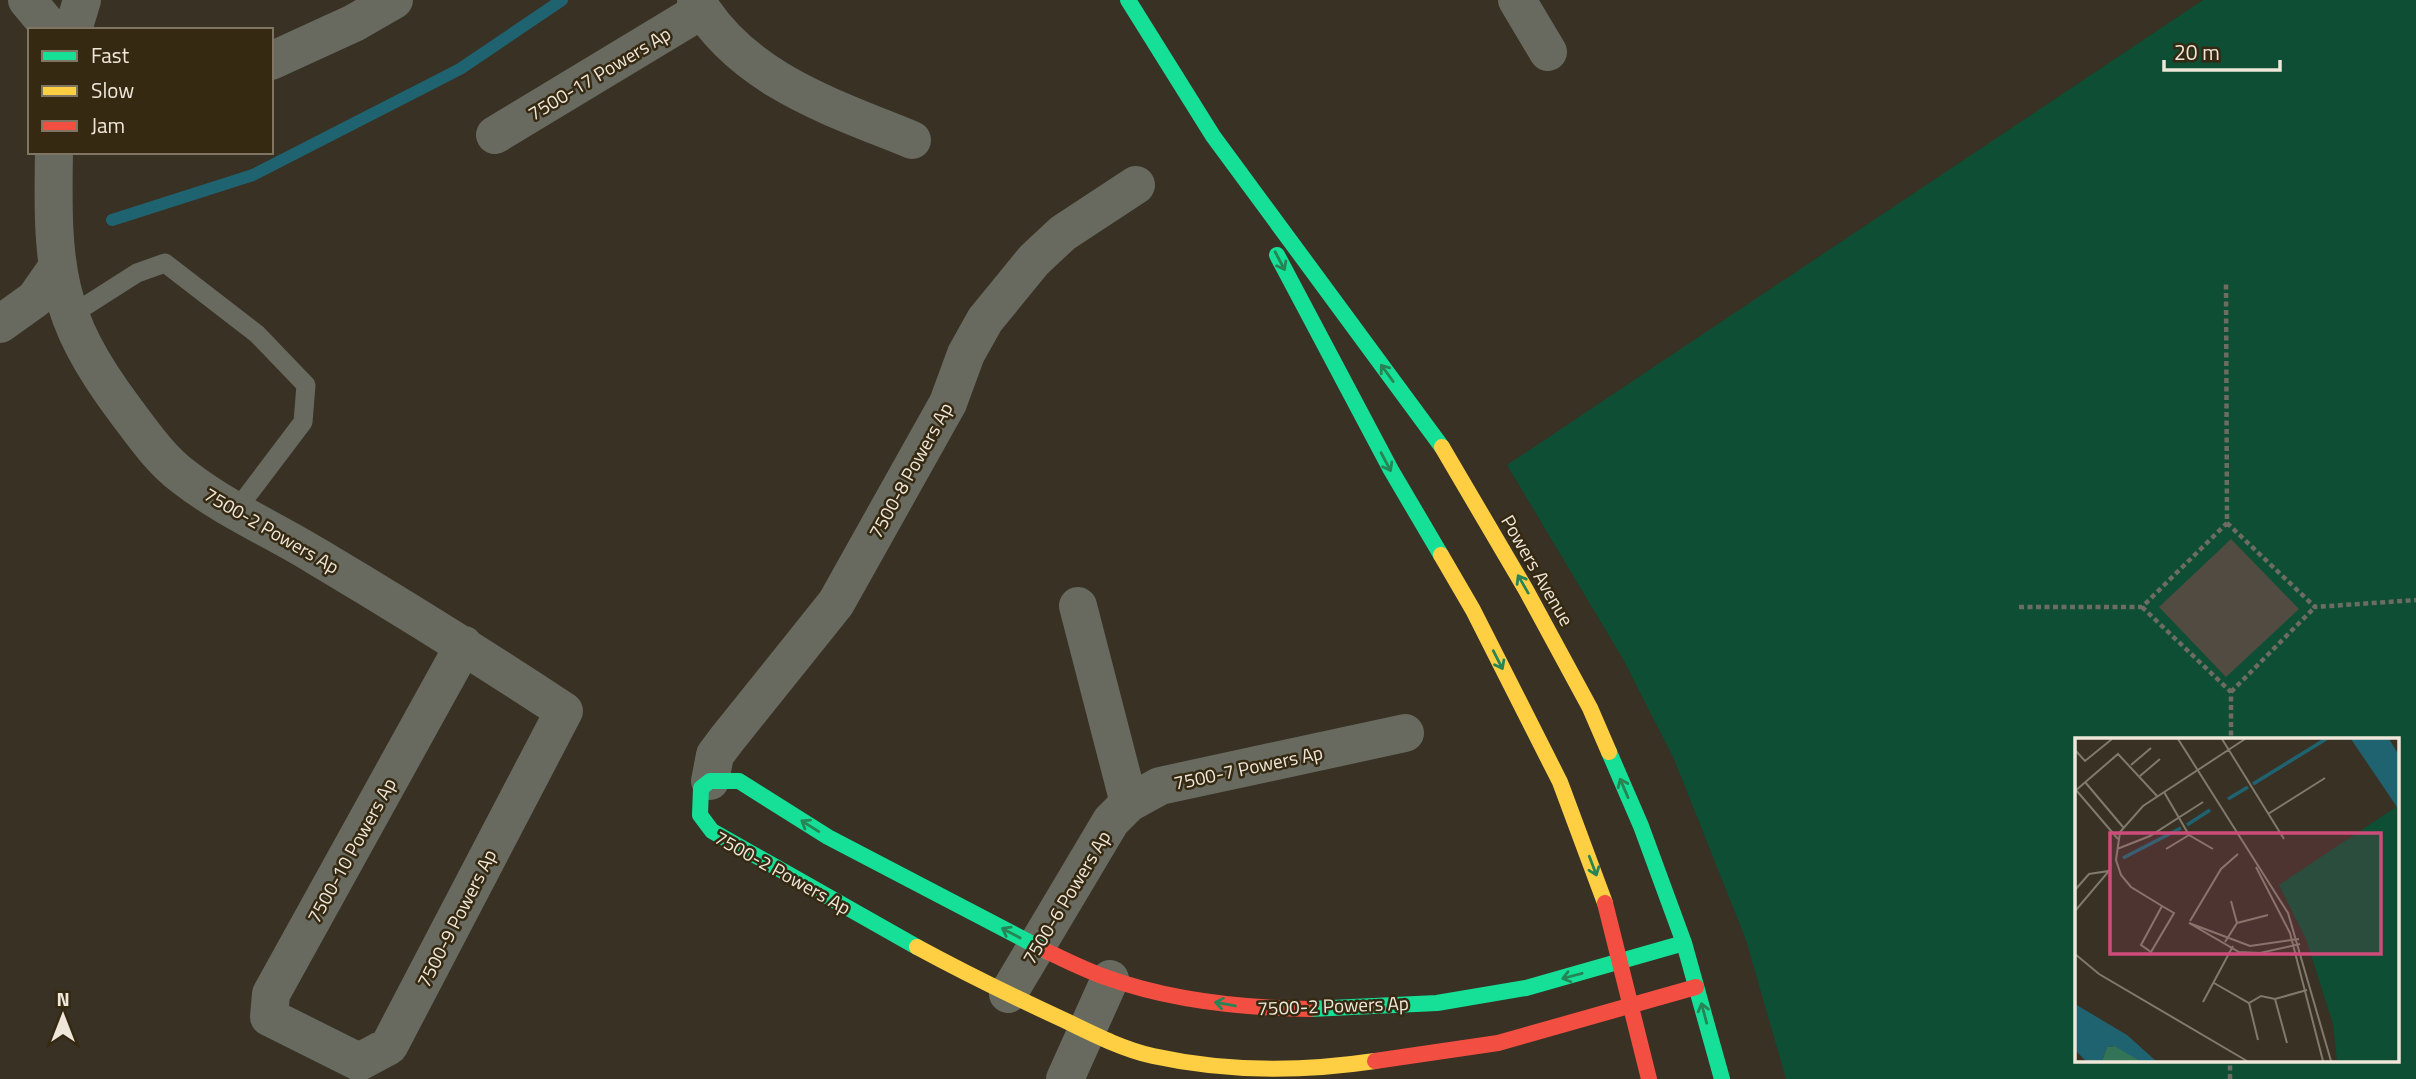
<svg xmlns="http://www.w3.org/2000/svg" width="2416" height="1079" viewBox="0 0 2416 1079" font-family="'Titillium Web',sans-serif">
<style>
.green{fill:#0e4e34;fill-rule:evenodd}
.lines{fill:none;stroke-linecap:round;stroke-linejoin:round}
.stream{stroke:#206370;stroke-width:12}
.building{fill:#524b41}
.path{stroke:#6c6c62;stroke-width:4.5;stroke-dasharray:5 3.5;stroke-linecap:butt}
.lane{stroke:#686a60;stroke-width:19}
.street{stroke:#686a60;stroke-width:38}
.fast{stroke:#16e098;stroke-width:16}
.slow{stroke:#ffcf43;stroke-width:16}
.jam{stroke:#f24e42;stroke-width:16}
.oneway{stroke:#268455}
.labels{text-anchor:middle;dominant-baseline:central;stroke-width:5;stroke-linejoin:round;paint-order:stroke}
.street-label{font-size:19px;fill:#efe7d9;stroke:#352912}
.inset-river{fill:none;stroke:#206370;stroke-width:3.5}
.inset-road{fill:none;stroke:#817a6c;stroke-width:2}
.view{fill:#cd4c7a;fill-opacity:0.15;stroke:#cd4c7a;stroke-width:3.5}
.inset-edge{fill:none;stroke:#efe7d9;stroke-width:3.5}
</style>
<rect width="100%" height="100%" fill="#383124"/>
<!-- green -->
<path class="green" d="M2203,0H2416V1079H1786L1746,940L1674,759L1623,659L1507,465ZM2076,740H2397V1060H2076Z"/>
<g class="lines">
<!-- stream -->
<path class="stream" d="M112,220L253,175L460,69L562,0"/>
</g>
<!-- building -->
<path class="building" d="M2231,539L2299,609L2226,677L2159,607Z"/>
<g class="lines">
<!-- path -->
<path class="path" d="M2227,523L2315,607L2416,600
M2019,607H2142L2227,523L2226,281
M2142,607L2231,692V740
M2231,692L2315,607
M2230,1079V1060"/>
<!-- lane -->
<path class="lane" d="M68,317L137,273L165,263L257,334L306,385L303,422L235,512"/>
<!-- street -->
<path class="street" d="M27,0L52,30
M696,0C743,80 832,107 912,140
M1517,0L1548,52
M73,30L82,0
M271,61L354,23L394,0
M495,135L702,10
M54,152C52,266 54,316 125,410C143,434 160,459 184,477C225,509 272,529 316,556C400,606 482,657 564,711L389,1046L359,1062L269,1017L271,994L464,645
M0,324L35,299L56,269
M1078,606L1129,803
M710,781L715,755L727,739L836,603L948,403L966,354L985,320L1034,260L1063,233L1136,185
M1008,994L1111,821L1129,803L1160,786L1405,733
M1065,1079L1110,979"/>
<!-- fast -->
<path class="fast" d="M1128,0L1213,136L1442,447
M1277,255L1391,470L1441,555
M1609,752L1641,826L1684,943L1722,1079
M917,947L712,831L700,815L701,788L710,781H739L828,837L1048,952
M1310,1009L1437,1003L1526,988L1684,943"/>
<!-- slow -->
<path class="slow" d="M1442,447L1526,590L1590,708L1609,752
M1441,555L1473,610L1560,782L1605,903
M917,947C965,973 1014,997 1064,1020C1093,1034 1122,1049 1153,1056C1226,1072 1301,1072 1375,1061"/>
<!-- jam -->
<path class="jam" d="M1605,903L1649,1079
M1048,952C1068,961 1087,971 1108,978C1172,1001 1242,1008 1310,1009
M1375,1061L1498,1043L1696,987"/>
</g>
<!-- one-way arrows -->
<defs><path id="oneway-shaft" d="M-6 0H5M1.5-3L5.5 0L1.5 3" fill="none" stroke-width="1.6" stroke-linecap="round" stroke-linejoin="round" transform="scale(1.75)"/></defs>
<g class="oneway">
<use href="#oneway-shaft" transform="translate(1280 261) rotate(62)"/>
<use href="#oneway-shaft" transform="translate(1387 373) rotate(-126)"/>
<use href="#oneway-shaft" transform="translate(1386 462) rotate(62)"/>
<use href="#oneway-shaft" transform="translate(1523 584) rotate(-120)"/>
<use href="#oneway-shaft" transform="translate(1498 660) rotate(63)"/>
<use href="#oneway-shaft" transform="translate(1624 788) rotate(-113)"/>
<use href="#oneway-shaft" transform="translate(810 826) rotate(-148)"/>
<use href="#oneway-shaft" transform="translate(1593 866) rotate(69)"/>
<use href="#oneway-shaft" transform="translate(1011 933) rotate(-152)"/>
<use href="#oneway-shaft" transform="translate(1572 976) rotate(165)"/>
<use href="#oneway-shaft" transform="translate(1225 1004) rotate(-170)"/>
<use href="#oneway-shaft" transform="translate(1704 1013) rotate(-105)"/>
</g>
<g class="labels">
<!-- street labels -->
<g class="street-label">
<text transform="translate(599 73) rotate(-31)">7500-17 Powers Ap</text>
<text transform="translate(910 470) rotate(-61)">7500-8 Powers Ap</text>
<text transform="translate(272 530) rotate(30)">7500-2 Powers Ap</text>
<text transform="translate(1538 570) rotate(60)">Powers Avenue</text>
<text transform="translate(1248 767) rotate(-12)">7500-7 Powers Ap</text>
<text transform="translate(351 850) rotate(-61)">7500-10 Powers Ap</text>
<text transform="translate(783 872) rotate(29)">7500-2 Powers Ap</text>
<text transform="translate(1066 897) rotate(-59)">7500-6 Powers Ap</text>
<text transform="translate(456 918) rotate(-63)">7500-9 Powers Ap</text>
<text transform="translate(1333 1005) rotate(-2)">7500-2 Powers Ap</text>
</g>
</g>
<!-- overview -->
<g transform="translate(2075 738)">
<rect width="324" height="324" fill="#383124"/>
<path d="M324,67V323H262L258,286L231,201L204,147Z" fill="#0e4e34"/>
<path d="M40,308L49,311L65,323H27L32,309Z" fill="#347456"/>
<path d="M276,1H314L324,17V72ZM0,266L52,297L81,323H65L39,308L32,309L27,323H11L0,312Z" fill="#206370"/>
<path class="inset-river" d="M178,46L251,1M153,61L173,49M112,87L135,72M48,120L106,90"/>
<path class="inset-road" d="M103,1L213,175L256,323M147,1L209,101M0,12L10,23L37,1M56,27L76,10M65,38L85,21M10,44L48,89M1,52L43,101M0,53L43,16L82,58M89,54L114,97L138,111M193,76L250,40M42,111L75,98L128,64M91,111L114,97M181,129L215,195L248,323M0,152L14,136L34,133L0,173M156,163L162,185M87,168L66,207L76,214L99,175L87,168L56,149L46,137L41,122L45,94L68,68L170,1M115,183L146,131L163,116M162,185L193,177M224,201L175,208L114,185L164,214L185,215L225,206M150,204L162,185M0,216L24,236L172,323M139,245L174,265L186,258L200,261L232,252M200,261L212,305M128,264L158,208M174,265L183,302"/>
<path class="view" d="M35,95H306V216H35Z"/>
<rect width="324" height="324" class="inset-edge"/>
</g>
<!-- legend -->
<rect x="28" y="28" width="245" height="126" fill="#352912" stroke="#7f7562" stroke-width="2"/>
<rect x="42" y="51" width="35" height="10" fill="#16e098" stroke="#7f7562" stroke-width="2"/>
<text x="91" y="63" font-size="21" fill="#efe7d9">Fast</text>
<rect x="42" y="86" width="35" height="10" fill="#ffcf43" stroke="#7f7562" stroke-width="2"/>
<text x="91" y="98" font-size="21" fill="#efe7d9">Slow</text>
<rect x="42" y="121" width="35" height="10" fill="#f24e42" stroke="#7f7562" stroke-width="2"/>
<text x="91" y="133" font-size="21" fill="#efe7d9">Jam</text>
<!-- north arrow -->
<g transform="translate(63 1016)" stroke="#352912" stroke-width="5" paint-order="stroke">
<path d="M0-5L12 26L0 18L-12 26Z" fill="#efe7d9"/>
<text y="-10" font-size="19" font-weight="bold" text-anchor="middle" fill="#efe7d9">N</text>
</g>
<!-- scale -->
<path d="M2164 60v10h116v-10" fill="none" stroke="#efe7d9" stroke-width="3.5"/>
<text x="2174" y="60" font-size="21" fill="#efe7d9" stroke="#352912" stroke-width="5" paint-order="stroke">20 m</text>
</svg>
